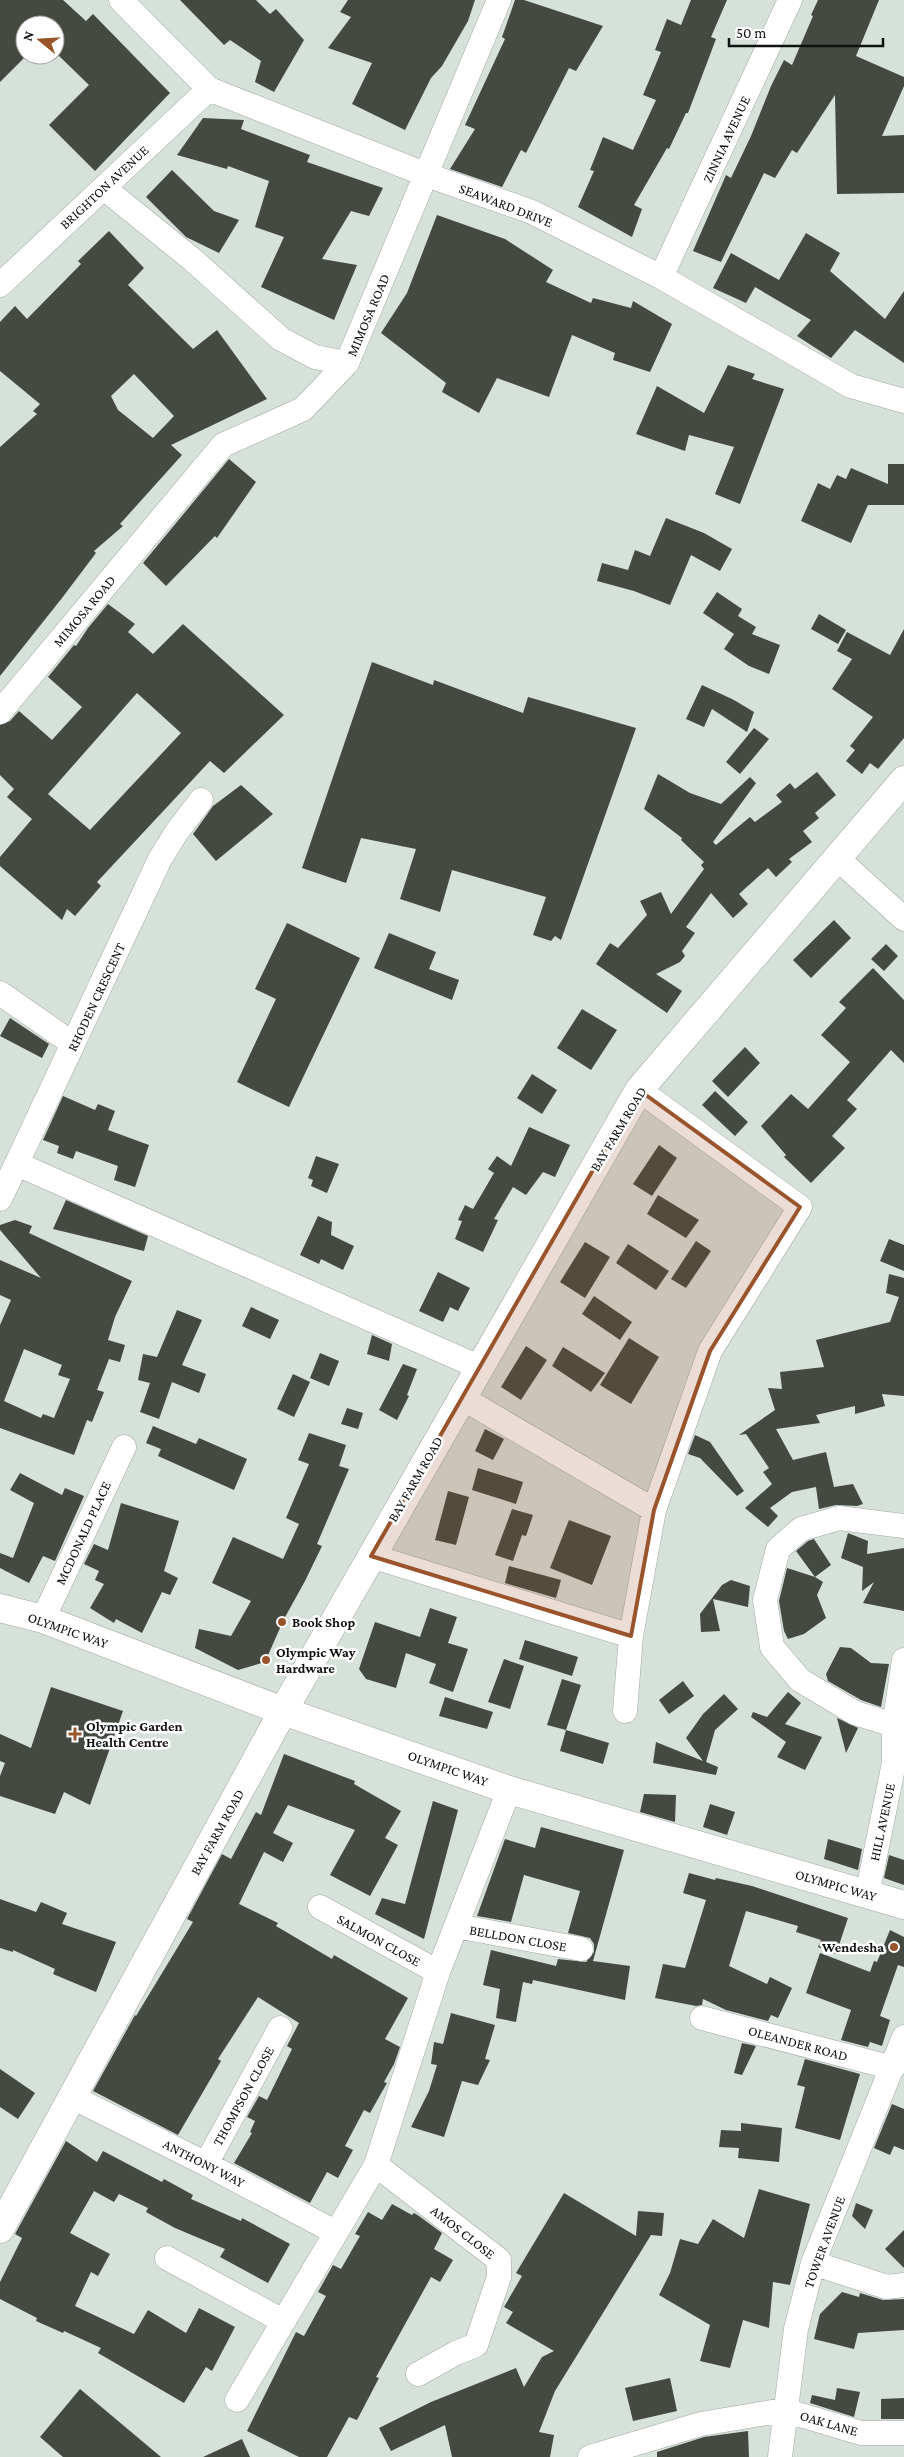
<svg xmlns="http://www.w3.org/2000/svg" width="904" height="2457" viewBox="0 0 904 2457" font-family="'Crimson Pro',serif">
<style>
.building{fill:#444941;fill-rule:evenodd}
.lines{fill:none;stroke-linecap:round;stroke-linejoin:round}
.minor-casing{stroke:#9fa9a2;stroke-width:25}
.tertiary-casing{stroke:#9fa9a2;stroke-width:29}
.minor{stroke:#fff;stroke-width:24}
.tertiary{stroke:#fff;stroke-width:28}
.marked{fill:#9a542b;fill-opacity:0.2;stroke:#9a542b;stroke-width:4;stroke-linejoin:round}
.poi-dot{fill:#9a542b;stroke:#fff;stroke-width:2}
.labels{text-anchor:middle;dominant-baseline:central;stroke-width:5;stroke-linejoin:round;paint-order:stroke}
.street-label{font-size:14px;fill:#0e1210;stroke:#fff}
.poi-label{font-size:14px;font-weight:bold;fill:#0e1210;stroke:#fff;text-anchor:start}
</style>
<rect width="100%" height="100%" fill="#d6e1da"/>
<!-- building -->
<path class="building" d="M0,0H63L86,21L93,14L170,93L95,171L49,125L89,85L55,52V25H25V55H27L0,82Z
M180,0H256L270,14L276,9L304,40L274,92L255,82L261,61L230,40L224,45Z
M348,0H475L468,21L442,66L431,78L405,130L352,104L372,63L328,48L351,17L340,12Z
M515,0H524L603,26L576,71L569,68L526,153L521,150L502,187L450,169L475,129L465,125L505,39L502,37Z
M691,0H727L711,37L716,39L688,113H686L669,149L667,148L634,205L642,209L632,237L578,207L594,171L590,170L603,137L633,150L656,100L643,95L661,52L655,50L667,19L681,25Z
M818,0H879L856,56L904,77V86L882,136L904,135V193L837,194L835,95L797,153L792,150L775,178L764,173L721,262L693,251L726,175L731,178L751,136L771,86L784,60L792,65L813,16L811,15Z
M203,118L244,120L241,129L310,155L307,162L383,188L369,216L351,211L322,259L357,265L334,320L261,287L284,237L255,227L269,181L228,166L227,169L177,155Z
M172,170L214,211L239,220L219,253L186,237L146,197Z
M437,215L505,239L553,270L546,282L591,303L593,298L631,308L633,301L672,324L650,372L613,360L615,353L572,335L549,397L497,378L479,413L442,392L446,383L381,333L407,293Z
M109,231L144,268L128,285L193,349L217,330L267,399L171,445L182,455L120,524L123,526L94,551L96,553L62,598L0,676V447L37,414L33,411L40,404L0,371V322L15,306L27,319L81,264L78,261ZM134,374L174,416L153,438L118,410L111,396Z
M806,233L840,253L830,271L885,319L904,291V363L855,330L831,358L797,336L811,320L755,287L746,303L713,288L731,253L779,280Z
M728,365L755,374L752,379L784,389L740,504L715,494L734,447L689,435L685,451L636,434L657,386L704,413Z
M229,459L256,482L217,538L215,536L166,586L143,563Z
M888,464H904V505H868L851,543L801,521L818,483L830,489L837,475L846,479L851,468L888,484Z
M666,518L704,533L732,549L720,571L691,555L670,605L634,591L597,581L602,563L628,570L635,550L650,556Z
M717,592L742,609L738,616L756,627L752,634L780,645L769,674L749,666L724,649L734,634L703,613Z
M108,604L135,624L128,632L153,654L183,624L284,715L224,773L210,761L97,882L101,886L75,916L67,909L62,920L0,866V857L32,819L7,797L14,789L0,775V725L10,721L19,711L52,740L82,707L48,677L74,645L76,646L88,628ZM137,693L181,733L90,830L48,794Z
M819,614L846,630L838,644L811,629Z
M904,629V738L878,769L870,763L862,774L846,761L855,750L850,746L873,717L832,689L852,659L837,651L847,632L890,655Z
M372,662L433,685L434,680L523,713L528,697L636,728L561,940L555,936L551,941L533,935L546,897L452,870L440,912L400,899L416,849L361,838L346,883L302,868Z
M702,685L734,700L754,712L747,732L712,709L704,727L686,719Z
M754,728L769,739L740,774L726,762Z
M817,772L836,795L815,813L819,818L803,831L812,842L789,859L792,862L776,877L768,868L739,894L748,904L733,918L711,893L686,927L695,933L682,951L685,956L680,962L656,974L682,991L667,1013L596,964L610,943L618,948L647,915L640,901L661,892L671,914L704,869L701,865L704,862L681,840L682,838L644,809L658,774L690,793L721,804L750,777L756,783L713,842L716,845L750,817L755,822L782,802L776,795L790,783L795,789Z
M241,785L273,814L216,861L193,834L213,806Z
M834,920L851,938L811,978L793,960Z
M287,923L360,958L289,1107L237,1082L276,999L255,989Z
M389,933L436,952L429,969L459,980L452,1000L374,968Z
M886,944L898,956L884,971L871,959Z
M873,968L904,1000V1063L891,1050L847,1100L857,1109L832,1136L845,1148L811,1183L784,1157L786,1155L761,1126L791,1094L808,1109L850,1062L821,1035L846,1008L839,1002Z
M582,1009L617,1030L591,1070L557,1048Z
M10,1018L49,1044L42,1058L0,1036Z
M745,1047L760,1063L728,1097L712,1081Z
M532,1074L557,1090L542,1114L517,1098Z
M715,1091L748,1122L735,1136L702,1105Z
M63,1096L95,1110L98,1104L115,1111L108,1130L149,1145L135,1187L114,1180L118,1166L76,1151L73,1159L57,1153L59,1146L43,1140Z
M529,1127L570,1145L555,1177L543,1172L526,1195L513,1187L494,1219L498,1220L483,1252L455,1239L462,1221L458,1220L465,1205L473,1209L494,1173L488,1169L497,1156L511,1166Z
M659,1145L677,1158L652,1196L633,1184Z
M316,1156L339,1164L327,1193L311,1186L313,1180L308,1178Z
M658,1195L699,1220L686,1238L647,1214Z
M66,1200L148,1236L144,1251L53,1229Z
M318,1216L332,1222L331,1235L354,1246L343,1270L321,1259L319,1264L300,1255Z
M15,1220L32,1226L29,1233L132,1281L115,1317L108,1340L125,1345L120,1362L109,1359L97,1390L104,1392L92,1422L87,1420L74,1455L0,1428V1325L11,1300L0,1295V1260L41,1278L0,1230V1225ZM24,1349L62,1365L58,1375L70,1379L54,1418L43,1414L41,1418L4,1401Z
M889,1239L904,1245V1271L880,1261Z
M696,1241L711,1251L686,1288L671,1279Z
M585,1242L610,1257L585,1298L560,1282Z
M628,1244L669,1271L656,1290L616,1263Z
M438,1272L470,1288L458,1311L450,1307L443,1322L419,1311Z
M889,1274L904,1278V1396L882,1394L885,1406L855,1414V1406L816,1415L820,1423L776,1429L793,1460L826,1452L834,1487L853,1484L863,1504L857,1506L836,1505L819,1509L816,1487L792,1492L770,1508L778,1516L768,1527L745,1508L772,1484L763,1472L769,1468L746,1434L739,1435L775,1410L768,1388L782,1389L780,1372L824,1367L816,1340L890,1322L899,1297L886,1293Z
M594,1296L632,1322L620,1340L582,1314Z
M251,1307L279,1320L270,1339L242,1326Z
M177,1310L202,1320L182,1365L206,1374L199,1393L172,1382L159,1419L140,1412L150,1383L138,1380L143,1354L157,1357Z
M372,1335L392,1344L389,1361L367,1354Z
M629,1338L659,1357L631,1404L600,1385Z
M526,1346L547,1360L521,1400L501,1387Z
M563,1347L605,1373L591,1392L552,1366Z
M320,1353L339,1361L329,1386L310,1378Z
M403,1364L417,1369L407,1395L409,1396L397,1420L379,1410Z
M293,1374L310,1382L294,1417L277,1409Z
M347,1408L363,1413L358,1429L341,1424Z
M153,1426L196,1444L199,1438L247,1459L234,1490L158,1456L161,1449L146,1443Z
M485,1429L504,1439L493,1460L475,1451Z
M309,1433L346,1445L339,1466L349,1469L317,1544L322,1546L305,1581L284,1619L265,1662L238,1670L195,1648L199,1629L231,1636L251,1601L212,1583L233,1537L283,1559L299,1524L286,1518L309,1464L298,1460Z
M695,1435L710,1442L744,1491L737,1496L700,1458L688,1454Z
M478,1468L523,1482L516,1504L472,1490Z
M20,1473L62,1495L65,1488L84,1496L55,1561L43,1556L29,1583L0,1568V1553L13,1558L34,1503L10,1490Z
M448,1491L469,1497L456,1545L435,1540Z
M121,1503L179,1521L164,1571L178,1578L170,1595L162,1592L142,1633L116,1619L114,1623L90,1608L104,1584L95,1580L99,1571L84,1564L94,1544L108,1550Z
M512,1509L533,1515L526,1536L522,1535L513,1561L495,1555Z
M569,1520L611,1536L592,1585L550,1568Z
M848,1533L868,1541L867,1554L904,1548V1611L863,1603L874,1582L862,1591L863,1567L841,1558Z
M814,1539L831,1565L815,1577L796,1551L808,1541Z
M509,1566L561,1580L556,1598L505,1583Z
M787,1568L815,1577L823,1582L817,1595L826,1618L804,1634L788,1639L784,1631L779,1601Z
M731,1580L750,1586L748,1607L713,1599L720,1631L701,1632L700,1614L722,1585Z
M430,1608L457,1617L448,1643L468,1649L453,1692L429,1683L436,1664L406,1653L396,1688L366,1679L359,1669L375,1622L420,1637Z
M525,1640L578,1657L572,1676L519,1659Z
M840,1647L851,1648L871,1663L889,1664L881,1707L861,1700L828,1681L826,1674Z
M504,1659L524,1666L510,1709L488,1702Z
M562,1679L581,1685L566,1730L547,1725Z
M683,1681L694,1696L669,1714L659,1700Z
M51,1687L123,1711L90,1805L64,1792L55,1814L0,1796V1776L5,1763L0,1761V1734L31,1748Z
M788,1692L801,1703L785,1724L822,1737L805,1770L777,1757L786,1742L751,1717L753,1712L767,1717Z
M724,1694L738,1709L715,1730L706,1762L718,1767L716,1775L653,1763L656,1742L703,1761L686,1738L703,1714Z
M445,1697L493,1712L487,1729L439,1716Z
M837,1718L858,1728L846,1753Z
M566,1730L609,1743L603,1764L560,1751Z
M284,1754L355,1781L354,1784L401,1811L385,1838L398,1845L370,1896L330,1875L355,1830L288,1805L273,1833L293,1843L283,1862L264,1852L239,1904L278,1923L276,1926L332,1959L334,1955L408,1998L385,2039L400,2047L394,2064L384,2082L387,2083L370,2113L364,2110L345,2146L353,2150L338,2178L327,2172L310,2203L234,2163L252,2133L250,2132L255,2121L247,2117L259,2096L267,2100L292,2049L287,2046L299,2023L258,1997L218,2059L221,2061L178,2135L93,2091L135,2015L136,2016L193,1922L187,1919L222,1854L231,1859L256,1812L261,1815Z
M644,1794L676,1795L675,1822L640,1812Z
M433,1801L458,1810L424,1939L375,1914L382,1898L405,1904Z
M710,1804L735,1812L727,1835L703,1827Z
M541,1827L624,1850L593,1961L630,1966L625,2000L533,1980L532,1984L523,1982L516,2022L496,2018L500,1989L483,1985L491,1950L556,1966L558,1959L586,1962L594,1952V1944L590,1938L568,1933L580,1891L524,1875L511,1922L477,1916L505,1839L535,1848Z
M828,1839L862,1849L858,1870L824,1859Z
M889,1855L904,1860V1885L884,1878Z
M689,1873L715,1880L716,1878L752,1886L848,1918L836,1954L818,1947L821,1940L796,1932L798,1926L746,1911L729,1966L767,1984L770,1977L792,1988L778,2018L771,2015L768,2021L726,2010L703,1999L702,2005L696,2006L655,1998L663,1964L685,1968L706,1900L683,1893Z
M0,1899L36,1912L41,1902L67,1913L62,1924L116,1942L96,1992L53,1974L55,1969L13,1950V1952L0,1948Z
M890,1930L904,1937V1967L898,1965L880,2016L890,2020L882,2046L870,2042L868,2047L841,2040L851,2010L806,1993L820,1953L870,1972L874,1961L877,1962Z
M451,2013L495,2025L485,2059L490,2060L478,2085L462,2081L444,2137L411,2127L429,2091L437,2065L431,2064L434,2042L443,2044Z
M742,2043L756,2046L742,2075L734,2073Z
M805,2059L860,2074L840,2140L795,2128L805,2087L797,2085Z
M0,2069L35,2093L18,2119L0,2107Z
M892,2104L904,2109V2150L894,2146L890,2155L874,2148Z
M741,2123L782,2128L779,2162L738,2158L739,2148L719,2147L721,2130L741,2131Z
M66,2141L97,2162L103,2151L162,2182L164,2179L193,2195L191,2199L241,2221L242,2218L290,2244L268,2283L220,2257L225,2249L175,2228L146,2212L148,2208L119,2194L114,2202L94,2191L70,2233L110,2254L98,2276L91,2272L75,2306L134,2334L148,2310L186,2333L199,2308L235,2327L212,2371L206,2367L184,2403L98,2353L101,2348L64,2331L63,2333L36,2321L37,2318L0,2299V2282L22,2238L15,2234Z
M759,2189L810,2204L790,2285L773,2282L769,2328L743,2320L730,2368L700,2361L710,2325L659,2295L670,2273L680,2239L698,2244L713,2219L744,2238Z
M564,2193L636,2236L638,2211L664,2213L662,2236L651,2235L555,2391L539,2432L554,2435L550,2457H452L445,2425L391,2451L379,2428L431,2402L516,2368L524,2387L542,2357L554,2351L506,2323L513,2312L504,2307L522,2276L516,2273Z
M856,2203L873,2210L865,2229L852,2216Z
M392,2204L412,2215L414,2213L419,2216L442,2233L434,2249L453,2260L440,2282L431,2277L376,2377L379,2378L357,2420L349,2417L327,2457H299L247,2431L296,2332L304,2336L326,2296L318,2292L333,2265L341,2269L360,2236L355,2234L368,2212L382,2220Z
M904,2230V2268L885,2249Z
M842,2292L859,2297L860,2293L883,2300L904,2299V2330L858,2333L854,2349L814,2339L820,2314Z
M670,2378L677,2411L633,2421L625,2388Z
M837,2388L860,2392L854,2417L810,2403L812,2395L835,2400Z
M80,2389L161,2457H63L40,2437Z
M904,2398V2419H881V2399Z
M748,2431L749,2457H657V2452L704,2437Z
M242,2439L250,2457H203Z"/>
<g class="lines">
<!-- minor casing -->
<g class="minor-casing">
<path id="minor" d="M121,0L209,89L427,175L532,212L661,277L851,386L904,401
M104,188L193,260L281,339L315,357L347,363
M661,277L790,0
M0,285L209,89
M0,712L223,445L303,409L347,363L499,0
M837,858L904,919
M0,993L73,1044
M17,1164L479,1367
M0,1199L160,859L176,833L201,800
M462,1398L654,1510
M904,1526L839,1518L801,1529L778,1549L765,1600L772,1647L800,1680L855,1713L904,1728
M371,1556L631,1636
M43,1619L124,1447
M625,1711L631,1636L654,1510L710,1351L800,1207L639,1090
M867,1895L894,1763V1726L904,1660
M320,1907L438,1972
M456,1926L581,1949
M702,2018L893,2068
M72,2097L206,2164L335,2232
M206,2164L280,2028
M376,2165L499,2260V2277L476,2345L456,2353L418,2374
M167,2258L283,2321
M813,2263L887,2287L904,2285
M237,2400L376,2165L438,1972L509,1790
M590,2457L701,2424L784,2410L861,2433H904
M780,2457L796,2329L813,2263L904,2037"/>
</g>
<!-- tertiary casing -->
<g class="tertiary-casing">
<path id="tertiary" d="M0,1608L43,1619L283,1711L509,1790L904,1905
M0,2229L283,1711L639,1090L904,780"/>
</g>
<!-- minor -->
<use href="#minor" class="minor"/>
<!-- tertiary -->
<use href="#tertiary" class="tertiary"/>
</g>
<!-- marked area -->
<path class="marked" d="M639,1090L800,1207L710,1351L654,1510L631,1636L371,1556Z"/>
<!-- markers -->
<g class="poi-dot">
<circle cx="282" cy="1622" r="5"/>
<circle cx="266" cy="1660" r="5"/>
<path d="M72.5 1726.5h5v5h5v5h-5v5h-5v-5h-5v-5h5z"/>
<circle cx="894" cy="1947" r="5"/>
</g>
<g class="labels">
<!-- street labels -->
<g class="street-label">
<text transform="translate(726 139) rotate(-65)">ZINNIA AVENUE</text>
<text transform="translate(104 187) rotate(-43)">BRIGHTON AVENUE</text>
<text transform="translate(506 205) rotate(21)">SEAWARD DRIVE</text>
<text transform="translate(368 315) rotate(-67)">MIMOSA ROAD</text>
<text transform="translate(84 611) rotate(-50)">MIMOSA ROAD</text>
<text transform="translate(96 997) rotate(-65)">RHODEN CRESCENT</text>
<text transform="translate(618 1129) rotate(-59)">BAY FARM ROAD</text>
<text transform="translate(415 1479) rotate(-60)">BAY FARM ROAD</text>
<text transform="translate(83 1533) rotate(-65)">MCDONALD PLACE</text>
<text transform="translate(68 1630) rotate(19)">OLYMPIC WAY</text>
<text transform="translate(448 1768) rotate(19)">OLYMPIC WAY</text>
<text transform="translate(882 1822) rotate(-78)">HILL AVENUE</text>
<text transform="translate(217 1832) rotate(-61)">BAY FARM ROAD</text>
<text transform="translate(836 1885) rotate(16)">OLYMPIC WAY</text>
<text transform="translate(518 1938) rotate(10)">BELLDON CLOSE</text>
<text transform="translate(379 1940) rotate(29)">SALMON CLOSE</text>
<text transform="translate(798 2043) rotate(15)">OLEANDER ROAD</text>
<text transform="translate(243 2096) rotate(-61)">THOMPSON CLOSE</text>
<text transform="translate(204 2163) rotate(27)">ANTHONY WAY</text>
<text transform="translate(463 2232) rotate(38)">AMOS CLOSE</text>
<text transform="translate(824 2242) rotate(-70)">TOWER AVENUE</text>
<text transform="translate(829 2423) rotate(16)">OAK LANE</text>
</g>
<!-- poi labels -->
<g class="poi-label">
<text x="292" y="1622">Book Shop</text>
<text x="276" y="1652">Olympic Way<tspan x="276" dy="16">Hardware</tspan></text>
<text x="86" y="1726">Olympic Garden<tspan x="86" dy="16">Health Centre</tspan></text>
<text x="884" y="1947" text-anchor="end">Wendesha</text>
</g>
</g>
<!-- north arrow -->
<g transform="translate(40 40) rotate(288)"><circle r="24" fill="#ffffff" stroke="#9fa09f"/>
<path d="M0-4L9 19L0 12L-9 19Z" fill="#9a542b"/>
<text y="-8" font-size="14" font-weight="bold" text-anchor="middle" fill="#0e1210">N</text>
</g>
<!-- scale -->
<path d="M729 38v8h154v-8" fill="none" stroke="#0e1210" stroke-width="2.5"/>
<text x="736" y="38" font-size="15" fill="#0e1210" stroke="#ffffff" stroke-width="4" paint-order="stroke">50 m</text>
</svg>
